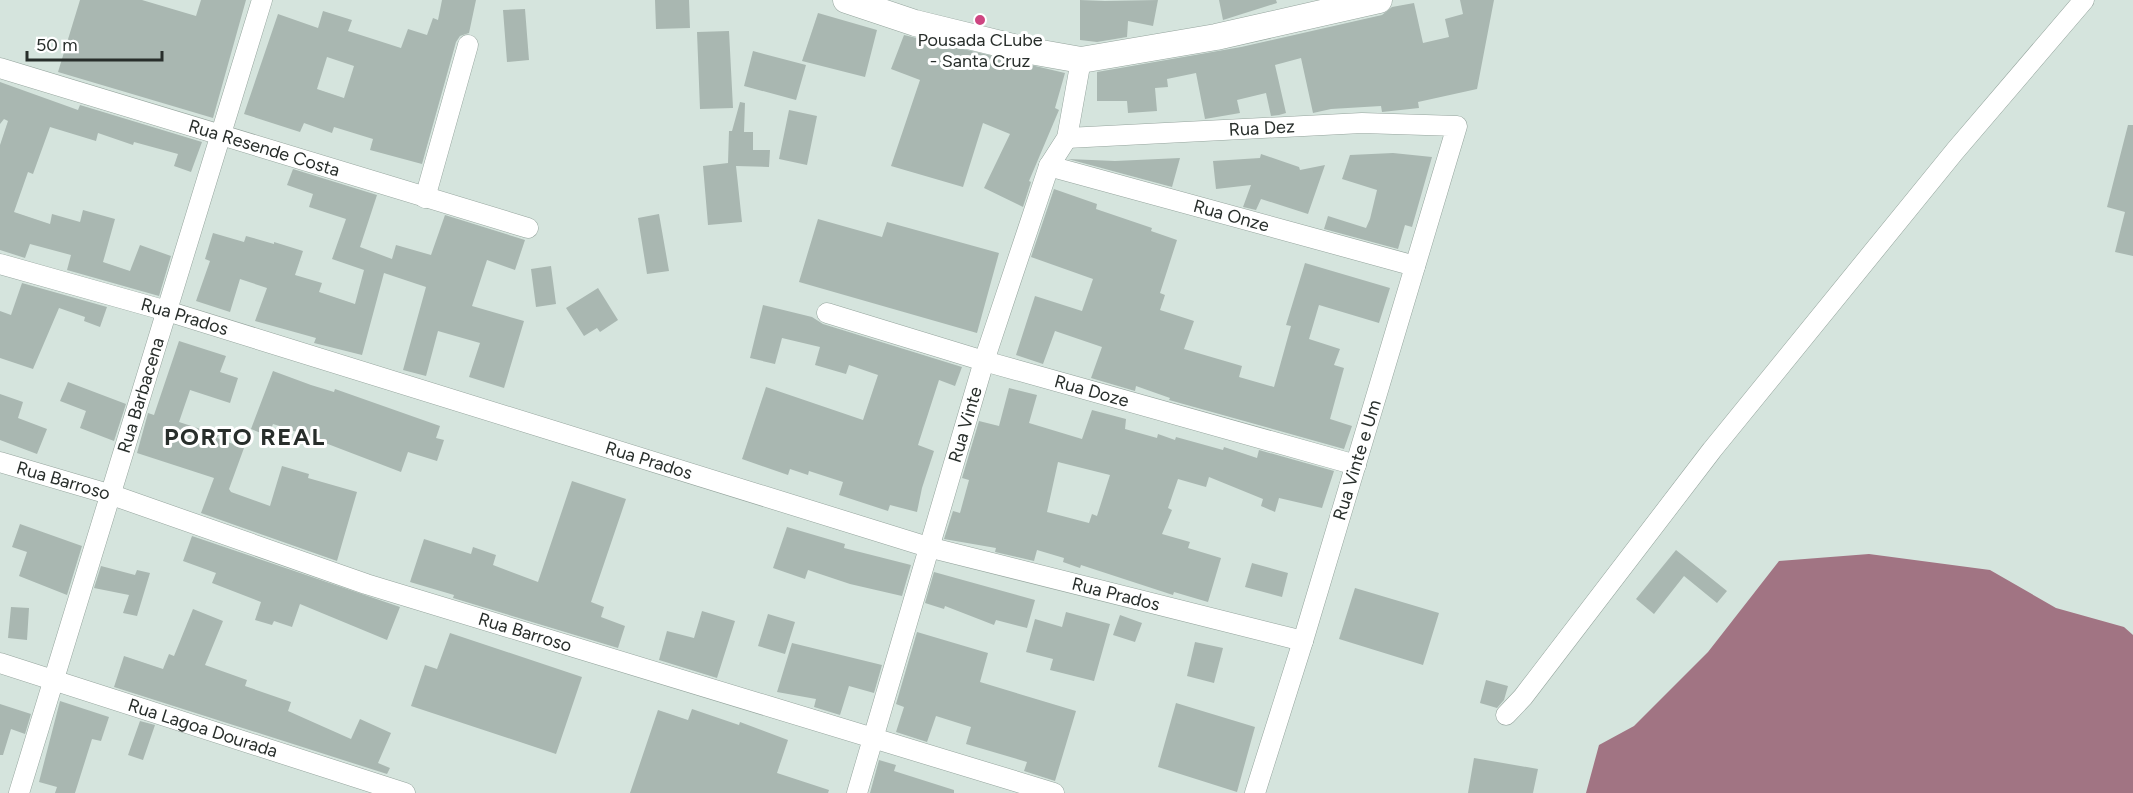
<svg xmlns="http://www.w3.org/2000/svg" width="2133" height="793" viewBox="0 0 2133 793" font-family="Figtree,sans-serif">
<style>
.water{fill:#a17483}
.building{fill:#a9b7b1;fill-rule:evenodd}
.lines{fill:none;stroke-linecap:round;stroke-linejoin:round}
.minor-casing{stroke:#95a49d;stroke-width:21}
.major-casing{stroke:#95a49d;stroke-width:27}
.minor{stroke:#fff;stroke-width:20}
.major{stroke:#fff;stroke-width:26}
.poi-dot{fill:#ce4581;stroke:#fff;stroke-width:2}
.labels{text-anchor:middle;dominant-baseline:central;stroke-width:6;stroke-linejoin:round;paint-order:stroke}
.poi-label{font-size:18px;fill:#282e2b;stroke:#fff}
.street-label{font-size:18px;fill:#282e2b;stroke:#fff}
.district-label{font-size:24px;font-weight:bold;letter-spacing:1.5px;fill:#282e2b;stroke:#fff}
</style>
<rect width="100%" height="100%" fill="#d5e4dd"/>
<!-- water -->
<path class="water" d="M1869,554L1990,570L2056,608L2124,627L2133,635V793H1586L1599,745L1634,726L1708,652L1779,561Z"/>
<!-- building -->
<path class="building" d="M80,0H142L196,16L201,0H246L213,118L58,72Z
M442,0H476L469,33L460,36L456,42L422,164L370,150L373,139L334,127L332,133L304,123L300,132L244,114L278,14L318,28L323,11L352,20L348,31L401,48L408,29L427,35L433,18L438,20ZM327,57L354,66L344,98L317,89Z
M655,0H689L690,28L656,29Z
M1080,0L1105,1L1158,0L1153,26L1128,21L1127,37L1097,42L1080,40Z
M1219,0H1276L1277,3L1223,20Z
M1460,0H1494L1477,89L1418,102L1419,108L1382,112L1381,106L1331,109L1313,113L1301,58L1275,65L1286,113L1279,115L1271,116L1266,93L1237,100L1240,113L1205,119L1196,73L1167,79L1168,87L1155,88L1157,111L1128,113L1127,101H1097V72L1241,47L1382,15L1392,7L1414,3L1423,43L1449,37L1445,19L1463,14Z
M525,9L529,60L507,62L503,10Z
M818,13L877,30L865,77L802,61Z
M729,31L733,108L700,109L697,32Z
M904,35L1065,73L1055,108L1059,110L1029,181L1031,182L1023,207L984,188L1010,134L983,123L963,187L891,166L920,80L891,69Z
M753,51L806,65L796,100L744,86Z
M0,82L78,110L80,105L202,142L191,172L174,166L178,154L134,142L133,145L98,133L96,141L50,127L33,174L28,172L14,212L50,224L52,214L80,222L83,210L115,219L103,262L130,271L140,245L171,256L159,296L67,270L71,255L30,244L25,258L0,250V145L8,121L4,119L0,124Z
M740,102L745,103L744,132H753V150H770L769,167L736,166L742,222L708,225L703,166L728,163L729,131H732Z
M789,110L817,116L807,165L779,159Z
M2128,125H2133V256L2115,252L2125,212L2107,207Z
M1393,153L1432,157L1412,227L1405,225L1398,249L1324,229L1328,216L1366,228L1370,219L1377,190L1342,179L1350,155Z
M1261,154L1299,167L1300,170L1325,165L1308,214L1261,199L1256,210L1243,207L1251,185L1216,189L1213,161L1260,158Z
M1180,158L1172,187L1068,159L1115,161Z
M293,169L377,195L360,247L392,259L396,245L431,255L445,215L525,240L515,270L487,260L472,306L524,321L504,388L469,377L480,343L438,331L426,376L403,370L426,287L384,273L362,355L314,343L316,338L255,321L267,288L240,279L230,312L196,301L210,261L205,259L213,233L244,242L246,236L274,244V242L303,251L295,275L322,283L319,292L355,304L364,270L332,259L346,219L309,207L313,194L287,185Z
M1054,189L1097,204L1096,209L1152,228L1151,231L1177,240L1160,293L1165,295L1160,310L1194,321L1184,349L1242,366L1239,377L1274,387L1291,326L1286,325L1305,263L1390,288L1379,323L1319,305L1309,339L1340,349L1334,365L1344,368L1330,419L1352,426L1344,449L1169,400L1170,398L1136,386L1135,391L1091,378L1102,347L1055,331L1043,364L1016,355L1035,296L1082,311L1093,279L1031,257Z
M659,214L669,271L647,274L638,218Z
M818,219L882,237L887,222L999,253L977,333L799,282Z
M551,266L556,304L536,307L531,269Z
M22,283L107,307L100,327L84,321L85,317L59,308L33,369L0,358V311L11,315Z
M598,288L618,320L600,332L597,328L584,336L566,308Z
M763,305L812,317L823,324L962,367L955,386L939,380L918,445L934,451L922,488L917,512L890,505L888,511L839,495L843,482L809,471L808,475L790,469L788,475L742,459L766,387L863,420L878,375L849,365L846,374L815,365L820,347L782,338L775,364L750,358Z
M179,341L226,356L220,372L238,378L230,403L190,390L179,422L219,435L217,438L244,448L229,489L231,492L270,506L282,466L309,474L308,478L357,492L337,561L201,513L214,478L137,453L148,413L154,415Z
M273,371L311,385L334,392L335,389L440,426L436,438L444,440L437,461L408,452L401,472L286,428L273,424L268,436L251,429Z
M68,382L126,404L114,441L80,428L86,411L60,401Z
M1009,388L1037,395L1029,423L1082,439L1092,410L1126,419L1125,429L1157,438L1158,434L1175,440L1176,437L1223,450L1224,447L1257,458L1259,450L1334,471L1322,508L1279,498L1275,512L1261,506L1263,499L1209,477L1206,487L1178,479L1168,508L1172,510L1162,534L1190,542L1188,548L1221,558L1208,602L1174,592L1173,595L1081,565L1080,568L1063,562L1064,558L1037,550L1034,561L995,552L996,548L944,539L953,511L960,513L969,480L962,478L979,421L999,426ZM1058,462L1110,475L1097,516L1092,514L1089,523L1047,512Z
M0,394L23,402L18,418L47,429L37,454L0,440Z
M572,481L626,499L591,602L604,607L601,617L625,626L618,648L453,598L454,595L410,582L424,539L471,554L473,547L496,555L493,565L538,582Z
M20,524L82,546L67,595L19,576L27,552L12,547Z
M787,527L845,544L844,548L911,565L902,596L850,584L808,570L805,579L773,568Z
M192,536L400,607L387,640L300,604L292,627L274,621L272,625L255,620L261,602L212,583L216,573L183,561Z
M1676,550L1727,591L1717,603L1684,576L1654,614L1636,599Z
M1252,563L1288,573L1282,597L1245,587Z
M101,566L135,575L137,570L150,573L137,616L123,613L129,595L94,588Z
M934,572L1035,600L1027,628L996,620L994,625L945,606L944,609L925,603Z
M1355,588L1439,613L1423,665L1339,639Z
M11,607L29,608L27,640L8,638Z
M193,609L223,621L205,665L247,680L245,686L291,702L288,711L351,739L360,719L391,733L378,763L390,768L387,774L114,687L124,656L163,669L169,654L174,656Z
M702,611L735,621L717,678L659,660L667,631L694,638Z
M1066,612L1110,624L1094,681L1050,670L1053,659L1026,652L1035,619L1062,627Z
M768,614L795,622L785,654L758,646Z
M1120,615L1142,623L1135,642L1113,635Z
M917,632L988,653L980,682L1076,711L1055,781L1024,771L1027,762L966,744L971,727L936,716L927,742L896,732L904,707L896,704Z
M450,633L582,677L556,754L411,706L425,665L437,669Z
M1195,642L1223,648L1214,683L1187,676Z
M792,643L882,665L874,693L849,686L840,715L814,707L816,699L777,692Z
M1486,680L1508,686L1504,700L1497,708L1480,703Z
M60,701L109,717L101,741L92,739L75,793H55L57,787L39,782Z
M1176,703L1255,727L1237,792L1158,767Z
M0,704L31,714L25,734L11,729L3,755H0Z
M692,709L739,725L740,722L788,740L777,773L829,790L828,793H630L658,710L688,720Z
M140,721L155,725L143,760L128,755Z
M1474,758L1538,769L1533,793H1468Z
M879,760L896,765L894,771L954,790V793H870Z"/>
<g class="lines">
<!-- minor casing -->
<g class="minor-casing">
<g id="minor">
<path id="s1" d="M0,68L528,228"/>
<path id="s2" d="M1067,138L1362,123L1457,126L1303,641L1255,793"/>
<path id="s3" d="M1049,166L1415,266"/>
<path d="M425,198L468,45"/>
<path id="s4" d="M0,264L167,311L928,547L1303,641"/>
<path id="s5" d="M827,313L984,361L1356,465"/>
<path id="s6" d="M0,462L112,495L366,584L1054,793"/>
<path id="s7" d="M0,663L405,793"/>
<path d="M1506,715L1523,697L1712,450L1955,151L2084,0"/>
<path id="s8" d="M19,793L262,0"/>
<path id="s9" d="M857,793L984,361L1049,166L1067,138L1081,60"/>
</g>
</g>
<!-- major casing -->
<g class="major-casing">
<path id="major" d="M846,0L915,23L1030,51L1081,60L1216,37L1379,0"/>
</g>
<!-- minor -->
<use href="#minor" class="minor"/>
<!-- major -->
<use href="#major" class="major"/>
</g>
<!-- markers -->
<circle class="poi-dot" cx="980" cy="20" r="6"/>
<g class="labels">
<!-- poi labels -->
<g class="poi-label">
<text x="980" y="40">Pousada CLube<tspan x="980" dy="21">- Santa Cruz</tspan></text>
</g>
<!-- street labels -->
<g class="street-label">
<text stroke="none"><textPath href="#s2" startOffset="195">Rua Dez</textPath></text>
<text stroke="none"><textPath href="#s1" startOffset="276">Rua Resende Costa</textPath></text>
<text stroke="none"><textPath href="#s3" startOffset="189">Rua Onze</textPath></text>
<text stroke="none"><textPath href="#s4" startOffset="192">Rua Prados</textPath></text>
<text stroke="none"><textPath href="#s5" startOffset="276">Rua Doze</textPath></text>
<text stroke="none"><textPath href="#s8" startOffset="416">Rua Barbacena</textPath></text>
<text stroke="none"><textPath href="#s9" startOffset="384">Rua Vinte</textPath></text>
<text transform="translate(1357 460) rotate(-73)">Rua Vinte e Um</text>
<text stroke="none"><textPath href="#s4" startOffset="678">Rua Prados</textPath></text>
<text stroke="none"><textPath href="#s6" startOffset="66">Rua Barroso</textPath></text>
<text stroke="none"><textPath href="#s4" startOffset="1164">Rua Prados</textPath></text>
<text stroke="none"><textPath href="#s6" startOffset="552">Rua Barroso</textPath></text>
<text stroke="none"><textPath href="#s7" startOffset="213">Rua Lagoa Dourada</textPath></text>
</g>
<!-- district labels -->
<g class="district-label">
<text x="245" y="436">PORTO REAL</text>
</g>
</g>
<!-- scale -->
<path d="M27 51v9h135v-9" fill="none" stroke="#282e2b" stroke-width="3"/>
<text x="36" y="51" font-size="18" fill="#282e2b" stroke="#ffffff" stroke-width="4.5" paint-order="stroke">50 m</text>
</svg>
